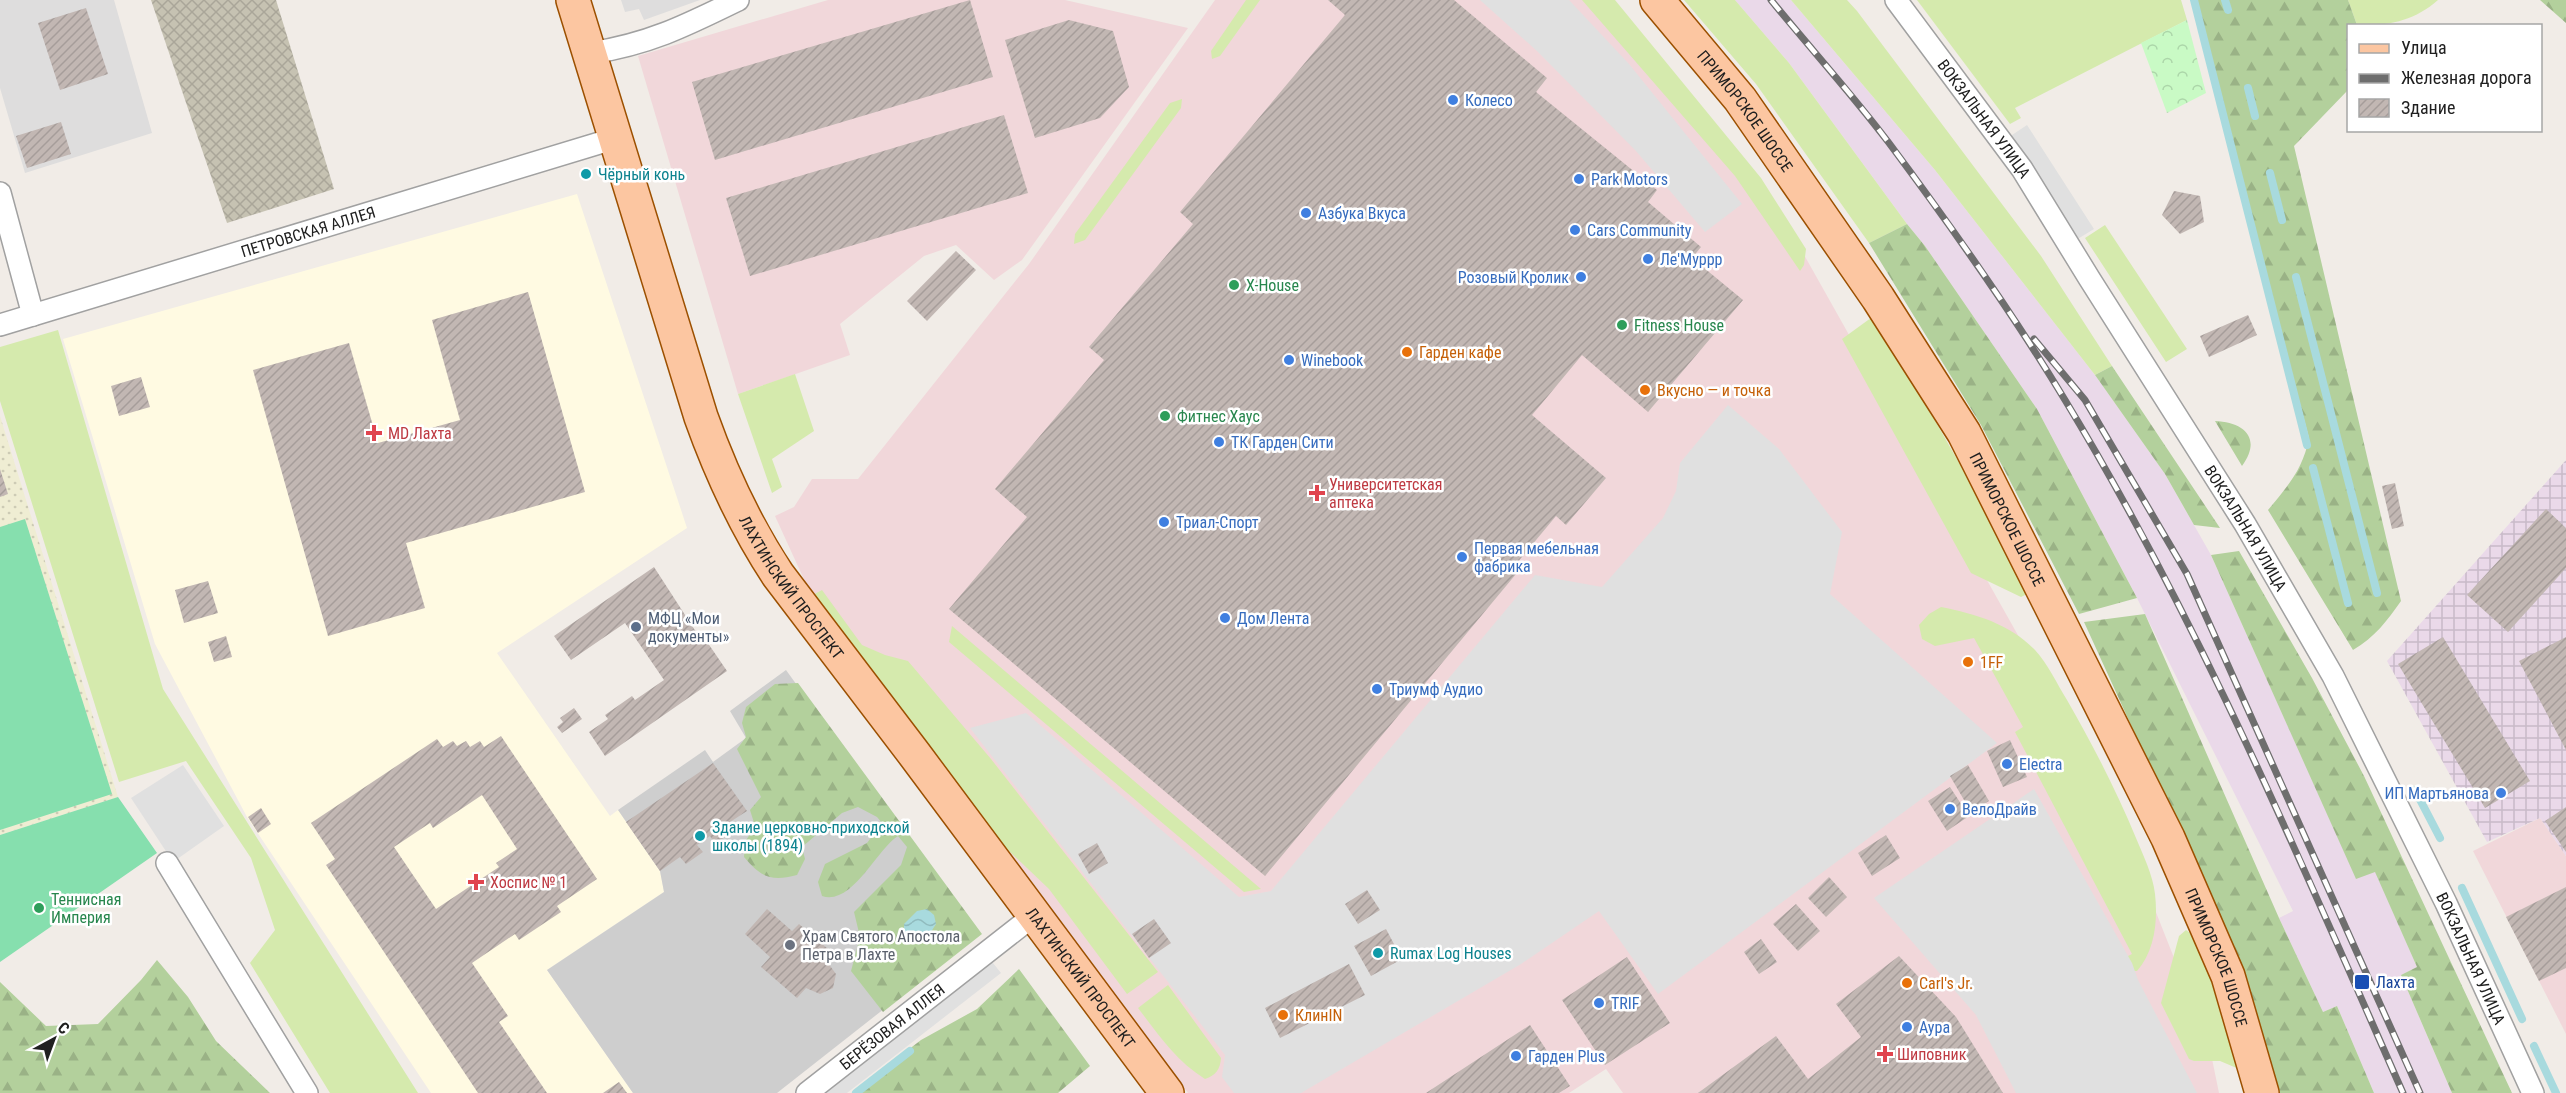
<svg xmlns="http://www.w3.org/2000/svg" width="2566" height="1093" viewBox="0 0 2566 1093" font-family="'Roboto Condensed',sans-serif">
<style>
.residential{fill:#dedddd}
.commercial{fill:#f1d7da}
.industrial{fill:url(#industrial-grid)}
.education{fill:#fffae2}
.religious{fill:#cecece}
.railway{fill:#ead9e9}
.construction{fill:url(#construction-cross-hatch)}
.farmland{fill:url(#farmland-dots)}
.grass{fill:#d5eaad}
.forest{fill:url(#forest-firs)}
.park{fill:url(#park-crowns)}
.pitch{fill:#86dfae}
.parking{fill:#e0e0e0}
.water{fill:url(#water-waves)}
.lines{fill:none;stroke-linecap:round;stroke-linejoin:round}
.stream{stroke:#a8dade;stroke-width:8}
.building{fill:url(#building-hatch);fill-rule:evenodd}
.street-casing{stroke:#a1a1a1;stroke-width:24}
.primary-casing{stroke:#9c5000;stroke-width:36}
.street{stroke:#fff;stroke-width:21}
.primary{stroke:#fcc6a1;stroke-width:33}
.rail-casing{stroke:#6e6e6e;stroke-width:7}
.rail{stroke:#fff;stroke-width:4.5;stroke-dasharray:14;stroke-linecap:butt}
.shop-dot{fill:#3f7fe0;stroke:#fff;stroke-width:2}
.culture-dot{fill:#0f9aa8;stroke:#fff;stroke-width:2}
.leisure-dot{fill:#2e9e5b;stroke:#fff;stroke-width:2}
.food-dot{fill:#e8710a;stroke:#fff;stroke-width:2}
.health-dot{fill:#e0444e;stroke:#fff;stroke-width:2}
.service-dot{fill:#5c6f8a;stroke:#fff;stroke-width:2}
.worship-dot{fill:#6b7280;stroke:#fff;stroke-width:2}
.transit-dot{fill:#1a4fb4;stroke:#fff;stroke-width:2}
.labels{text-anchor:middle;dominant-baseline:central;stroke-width:5;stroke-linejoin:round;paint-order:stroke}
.shop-label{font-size:16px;fill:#366cbe;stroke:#fff;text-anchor:start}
.street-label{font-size:16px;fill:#202020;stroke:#fff}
.culture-label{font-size:16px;fill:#0d838f;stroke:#fff;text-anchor:start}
.leisure-label{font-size:16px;fill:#27864d;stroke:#fff;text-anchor:start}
.food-label{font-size:16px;fill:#c56008;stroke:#fff;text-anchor:start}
.health-label{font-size:16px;fill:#be3a42;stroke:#fff;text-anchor:start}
.service-label{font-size:16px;fill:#4e5e75;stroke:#fff;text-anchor:start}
.worship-label{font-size:16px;fill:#5b616d;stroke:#fff;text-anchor:start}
.transit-label{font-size:16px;fill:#164399;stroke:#fff;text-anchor:start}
</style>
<defs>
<pattern id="industrial-grid" width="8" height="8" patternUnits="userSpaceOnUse" patternTransform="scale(1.5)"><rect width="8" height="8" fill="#ead9e9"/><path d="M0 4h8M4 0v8" fill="none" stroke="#c8bac8"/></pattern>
<pattern id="construction-cross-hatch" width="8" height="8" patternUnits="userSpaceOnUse" patternTransform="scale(1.5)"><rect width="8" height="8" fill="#c6c2b2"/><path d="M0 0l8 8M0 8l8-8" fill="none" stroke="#aaa699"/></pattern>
<pattern id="farmland-dots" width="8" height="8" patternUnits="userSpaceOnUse" patternTransform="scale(1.5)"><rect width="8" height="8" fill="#efedd3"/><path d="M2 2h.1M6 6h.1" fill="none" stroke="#cdcbb5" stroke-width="1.8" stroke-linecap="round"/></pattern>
<pattern id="forest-firs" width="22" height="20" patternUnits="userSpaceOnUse" patternTransform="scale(1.5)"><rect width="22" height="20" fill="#b3d09c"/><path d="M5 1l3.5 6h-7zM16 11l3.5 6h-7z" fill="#9ab286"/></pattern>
<pattern id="park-crowns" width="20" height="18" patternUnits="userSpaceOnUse" patternTransform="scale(1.5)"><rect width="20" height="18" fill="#c9fac5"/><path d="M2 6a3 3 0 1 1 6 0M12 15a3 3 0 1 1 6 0" fill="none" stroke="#acd6a9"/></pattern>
<pattern id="water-waves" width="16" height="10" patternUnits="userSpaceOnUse" patternTransform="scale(1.5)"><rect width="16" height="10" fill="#a8dade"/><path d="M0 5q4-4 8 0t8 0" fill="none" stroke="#90bbbe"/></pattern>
<pattern id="building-hatch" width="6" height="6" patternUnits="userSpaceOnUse" patternTransform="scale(1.5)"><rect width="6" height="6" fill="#c2b7b3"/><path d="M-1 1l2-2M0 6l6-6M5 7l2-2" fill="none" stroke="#a69d9a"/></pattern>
</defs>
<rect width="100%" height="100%" fill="#f1ece7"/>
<!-- residential -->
<path class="residential" d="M0,0H114L152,133L25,173L0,88Z
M621,0H700L644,20L639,9L625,12Z"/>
<!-- commercial -->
<path class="commercial" d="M828,0H1065L1188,28L1022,260L994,280L956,245L924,256L840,324L850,355L738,394L638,56Z
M1215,0H1587L1794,237L2114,806L2210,1049L2219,1093H1623L1606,1069L1569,1093H1188L807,586L775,516L794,507L812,479H858L1029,264Z
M2540,818L2566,856V1034L2473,851Z"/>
<!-- industrial -->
<path class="industrial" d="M2566,460V856L2540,818L2487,842L2387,661Z"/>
<!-- education -->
<path class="education" d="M577,194L687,528L497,653L610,816L618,810L660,871L664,892L547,970L633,1093H431L247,817L155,644L63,339Z"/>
<!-- religious -->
<path class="religious" d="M786,670L978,935L777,1093H633L547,970L664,892L660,871L618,810L705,750L713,762L746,738L730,711Z"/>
<!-- railway -->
<path class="railway" d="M1735,0H1791L1935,170L2095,375L2165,474L2211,555L2356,878L2375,871L2417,967L2401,975L2452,1093H2374L2337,1006L2323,1012L2279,918L2293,911L2137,598L2037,409L1925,246L1907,224L1789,63Z"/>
<!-- construction -->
<path class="construction" d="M151,0H276L334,189L227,223Z"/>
<!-- farmland -->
<path class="farmland" d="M0,416L118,797L0,835Z"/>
<!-- grass -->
<path class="grass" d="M1246,0H1260L1220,56L1212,59L1211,51Z
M1582,0H1615L1761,178L1806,249L1804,265L1800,271L1735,176Z
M1684,0H1735L1789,63L1907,224L1869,243L1756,84Z
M1791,0H1847L1857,11L2041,256L2112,366L2095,375L1935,170Z
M1917,0H2181L2187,20L2015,108L2021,118L2010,124Z
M2348,0H2438C2414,21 2389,26 2357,25Z
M1182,99L1181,108L1085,240L1074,244L1075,234L1170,103Z
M2105,225L2187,349L2166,362L2085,238Z
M1875,315L2029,586V593L2021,597L1971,573L1842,339Z
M58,330L163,689L418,1093H330L250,963L275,930L251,858L186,761L119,782L0,401V347Z
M795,374L814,431L772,459L782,487L772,493L738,394Z
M822,590L862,645L885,655L908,661L991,759L1158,972L1127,994L1049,889L988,831L811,596Z
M1941,607C1976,614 2010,624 2035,650C2048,664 2057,684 2067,700C2093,745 2116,790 2136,838C2143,855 2153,875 2155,894C2158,920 2155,951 2137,971H2129L2116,962L2132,954L2015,732L2023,727L1974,638L1935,646L1922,639L1919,625L1929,614Z
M952,626L1261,889L1244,892L949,642Z
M2186,930L2194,936L2206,952L2239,1069L2220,1061H2194L2189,1059L2161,1003L2179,936Z
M1168,985L1221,1058C1220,1070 1216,1075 1205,1079C1176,1061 1158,1034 1138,1008Z"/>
<!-- forest -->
<path class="forest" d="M2192,0H2348L2357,25L2348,26V90L2294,146L2401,601C2387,621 2375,637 2353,650L2268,510C2288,486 2303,469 2309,438Z
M2540,0H2566V23Z
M1907,224L1925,246L2037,409L2137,598L2079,614L1981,425L1869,243Z
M2112,366L2220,528L2194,525L2165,474L2095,375Z
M2215,421C2245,422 2262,439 2242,466Z
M2239,551L2312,678L2364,776L2512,1093H2452L2401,975L2417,967L2375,872L2356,879L2211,555Z
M2145,614L2279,918L2323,1012L2337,1006L2374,1093H2280L2253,1002L2234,951L2084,622Z
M798,683L982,934L883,1012L851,971L860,937L854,912L901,865L907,847L898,836C876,850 852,906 822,896L818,882L825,864L867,843L882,823L877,817L858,807L842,813L802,847L805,859L797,875C771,882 761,877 744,857L745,842L755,826L750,810L761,797L737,749L746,737L742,723L746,707L775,684Z
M157,960L188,997L216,1041L270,1093H0V982L46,1026L98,1024L141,980Z
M1019,969L1090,1066L1058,1093H852L921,1040L977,1009Z"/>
<!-- park -->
<path class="park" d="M2187,20L2206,93L2167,113L2141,43Z"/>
<!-- pitch -->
<path class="pitch" d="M25,519L112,794L0,830V527Z
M118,797L157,853L0,962V835Z"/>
<!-- parking -->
<path class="parking" d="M1480,0H1569L1629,64L1742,204L1705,232L1636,151L1537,51Z
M2027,125L2094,229L2076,240L2009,137Z
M1728,405L1779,449L1842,532L1830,594L1997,743L1658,994L1599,911L1521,964L1301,1093H1234L1222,1077L1225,1055L970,728L1026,713L1239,897L1271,891L1535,575L1602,587L1663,518L1676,491L1680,463Z
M183,765L224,826L173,862L131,798Z
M2034,789L2132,963L2138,980L2197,1093H2016L1976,1015L1874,898Z
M989,958L1001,973L847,1093H815Z"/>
<!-- water -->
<path class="water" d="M927,909L934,915L936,924L929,935L911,944L904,937V924L917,911Z"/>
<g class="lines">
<!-- stream -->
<path class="stream" d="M2194,0L2307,445
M2225,0L2228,10
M2248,88L2255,116
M2270,173L2282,220
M2296,277L2377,593
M2313,468L2348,603
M2415,790L2440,838
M2462,888L2522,1019
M2534,1046L2556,1093
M856,1093L910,1051"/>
</g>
<!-- building -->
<path class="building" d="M970,0L993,77L715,160L692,82Z
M1328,0H1454L1547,78L1536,92L1657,190L1648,202L1701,247L1692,258L1743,300L1648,412L1582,355L1548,396L1532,415L1606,478L1566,525L1556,516L1516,564L1521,568L1265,876L949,609L1027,517L995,489L1104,360L1089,347L1193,224L1180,212L1345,15Z
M86,8L108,74L60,90L38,23Z
M1069,20L1113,31L1129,87L1100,118L1035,138L1005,40Z
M1004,115L1028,193L750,276L726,198Z
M61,122L71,154L27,168L16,136Z
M2174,191L2200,196L2204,222L2180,234L2162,215Z
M956,251L976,270L927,321L907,301Z
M528,292L585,492L406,543L425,608L328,636L253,370L349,343L378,443L460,420L432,320Z
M2248,315L2257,335L2209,357L2200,336Z
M141,377L150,407L119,416L111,386Z
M0,469L8,494L0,497Z
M2395,483L2404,526L2392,529L2382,486Z
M2546,509L2566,528V568L2508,632L2467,595Z
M654,567L698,635L701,633L727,671L605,756L589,732L608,719L605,715L632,696L635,700L664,680L625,623L571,660L554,636Z
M208,581L218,613L184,623L175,590Z
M226,636L232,657L214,662L208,642Z
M2443,637L2530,781L2485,808L2398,664Z
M2566,637V750L2519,661Z
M574,708L582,719L562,733L557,727L563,722L560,718Z
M501,736L597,879L557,906L561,912L519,940L515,934L472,963L508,1016L499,1022L547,1093H478L326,865L335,859L311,823L437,739L443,747L453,741L457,746L466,741L470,747L480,741L484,747ZM482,795L517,849L496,863L499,867L436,909L394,847L430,823L433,828Z
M2010,740L2027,777L2003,787L1987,751Z
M713,763L747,811L727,824L732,832L715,844L710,836L697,845L703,852L686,864L680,857L660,871L626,822Z
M1968,765L1989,801L1971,812L1950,776Z
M1950,787L1969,816L1947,831L1928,801Z
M2566,807V852L2545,821Z
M261,808L271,824L258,833L248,817Z
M1886,835L1900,858L1872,876L1858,853Z
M1097,843L1108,863L1089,874L1078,854Z
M1829,877L1847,897L1826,917L1808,898Z
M2566,887V968L2539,981L2506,917Z
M1367,890L1380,910L1358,924L1345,904Z
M1796,904L1820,931L1798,951L1773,924Z
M767,909L792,931L799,924L835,955L828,963L836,974L833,988L820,994L806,988L797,998L761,967L770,957L745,934Z
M1154,919L1171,943L1149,958L1132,934Z
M1386,929L1402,959L1371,976L1354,946Z
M1761,939L1777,962L1759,974L1744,952Z
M1899,956L1956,1017L2003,1093H1698L1776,1036L1808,1079L1861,1037L1836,1004Z
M1627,957L1670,1023L1605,1065L1562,1000Z
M1349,964L1365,995L1280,1038L1265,1008Z
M1530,1025L1570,1086L1559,1093H1426Z
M619,1082L627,1093H603Z"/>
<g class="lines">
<!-- street casing -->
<g class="street-casing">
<g id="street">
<path id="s1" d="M1896,0L2022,169L2089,278L2245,524L2333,676L2446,903L2533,1093"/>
<path d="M591,53C649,44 685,26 738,0"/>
<path d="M0,193L33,315"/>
<path id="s2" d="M0,325L616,138"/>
<path d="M167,863L307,1093"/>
<path id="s3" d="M807,1093L1033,916"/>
</g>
</g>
<!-- primary casing -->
<g class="primary-casing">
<g id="primary">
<path id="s4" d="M573,0L701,417C721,473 745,525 778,575L915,755L1167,1093"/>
<path id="s5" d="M1657,0L1740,99L1878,298L1964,433L2168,838L2228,976L2262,1093"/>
</g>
</g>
<!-- street -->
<use href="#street" class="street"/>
<!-- primary -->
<use href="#primary" class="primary"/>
<!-- rail casing -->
<g class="rail-casing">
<path id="rail" d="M1771,0C1810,48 1852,94 1889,143C1951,226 2012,312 2065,400C2199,621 2299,858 2403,1093
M2034,339L2085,400L2187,574L2420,1093"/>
</g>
<!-- rail -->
<use href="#rail" class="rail"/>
</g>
<!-- markers -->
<g class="shop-dot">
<circle cx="1453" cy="100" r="6"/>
<circle cx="1579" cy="179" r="6"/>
<circle cx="1306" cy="213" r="6"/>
<circle cx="1575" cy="230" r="6"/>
<circle cx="1648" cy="259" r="6"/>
<circle cx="1581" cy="277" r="6"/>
<circle cx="1289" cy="360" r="6"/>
<circle cx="1219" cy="442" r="6"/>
<circle cx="1164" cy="522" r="6"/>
<circle cx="1462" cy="557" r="6"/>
<circle cx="1225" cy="618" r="6"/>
<circle cx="1377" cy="689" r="6"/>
<circle cx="2007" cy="764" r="6"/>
<circle cx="2501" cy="793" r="6"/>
<circle cx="1950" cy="809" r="6"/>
<circle cx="1599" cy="1003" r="6"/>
<circle cx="1907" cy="1027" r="6"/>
<circle cx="1516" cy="1056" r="6"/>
</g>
<g class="culture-dot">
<circle cx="586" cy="174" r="6"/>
<circle cx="700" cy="836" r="6"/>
<circle cx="1378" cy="953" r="6"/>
</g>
<g class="leisure-dot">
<circle cx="1234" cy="285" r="6"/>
<circle cx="1622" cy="325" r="6"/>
<circle cx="1165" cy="416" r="6"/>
<circle cx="39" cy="908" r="6"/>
</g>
<g class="food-dot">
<circle cx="1407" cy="352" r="6"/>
<circle cx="1645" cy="390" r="6"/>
<circle cx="1968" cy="662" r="6"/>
<circle cx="1907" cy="983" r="6"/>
<circle cx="1283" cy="1015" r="6"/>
</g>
<g class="health-dot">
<path d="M371 424h6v6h6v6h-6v6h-6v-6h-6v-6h6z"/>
<path d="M1314 484h6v6h6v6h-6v6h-6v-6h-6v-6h6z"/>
<path d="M473 873h6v6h6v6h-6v6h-6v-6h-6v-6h6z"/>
<path d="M1882 1045h6v6h6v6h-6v6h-6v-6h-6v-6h6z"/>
</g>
<circle class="service-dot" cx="636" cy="627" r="6"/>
<circle class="worship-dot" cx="790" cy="945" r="6"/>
<rect class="transit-dot" x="2354" y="974" width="16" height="16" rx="3"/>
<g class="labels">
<!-- shop labels -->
<g class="shop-label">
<text x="1465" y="100">Колесо</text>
<text x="1591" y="179">Park Motors</text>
<text x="1318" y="213">Азбука Вкуса</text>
<text x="1587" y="230">Cars Community</text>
<text x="1660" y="259">Ле'Муррр</text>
<text x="1569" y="277" text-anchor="end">Розовый Кролик</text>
<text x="1301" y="360">Winebook</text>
<text x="1231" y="442">ТК Гарден Сити</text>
<text x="1176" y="522">Триал-Спорт</text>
<text x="1474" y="548">Первая мебельная<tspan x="1474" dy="18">фабрика</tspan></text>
<text x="1237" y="618">Дом Лента</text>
<text x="1389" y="689">Триумф Аудио</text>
<text x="2019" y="764">Electra</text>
<text x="2489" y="793" text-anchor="end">ИП Мартьянова</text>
<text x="1962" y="809">ВелоДрайв</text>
<text x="1611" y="1003">TRIF</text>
<text x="1919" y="1027">Аура</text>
<text x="1528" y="1056">Гарден Plus</text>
</g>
<!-- street labels -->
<g class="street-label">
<text stroke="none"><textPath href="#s5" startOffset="142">ПРИМОРСКОЕ ШОССЕ</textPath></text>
<text stroke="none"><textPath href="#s1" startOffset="148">ВОКЗАЛЬНАЯ УЛИЦА</textPath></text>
<text stroke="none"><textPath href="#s2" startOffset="322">ПЕТРОВСКАЯ АЛЛЕЯ</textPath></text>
<text stroke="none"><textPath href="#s5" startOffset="628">ПРИМОРСКОЕ ШОССЕ</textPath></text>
<text stroke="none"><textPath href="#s1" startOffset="634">ВОКЗАЛЬНАЯ УЛИЦА</textPath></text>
<text stroke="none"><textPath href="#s4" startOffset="630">ЛАХТИНСКИЙ ПРОСПЕКТ</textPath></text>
<text stroke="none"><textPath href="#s5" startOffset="1114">ПРИМОРСКОЕ ШОССЕ</textPath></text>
<text stroke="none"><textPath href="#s1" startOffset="1120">ВОКЗАЛЬНАЯ УЛИЦА</textPath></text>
<text stroke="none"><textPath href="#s4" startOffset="1116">ЛАХТИНСКИЙ ПРОСПЕКТ</textPath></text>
<text stroke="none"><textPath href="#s3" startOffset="108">БЕРЁЗОВАЯ АЛЛЕЯ</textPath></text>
</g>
<!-- culture labels -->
<g class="culture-label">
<text x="598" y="174">Чёрный конь</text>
<text x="712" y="827">Здание церковно-приходской<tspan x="712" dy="18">школы (1894)</tspan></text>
<text x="1390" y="953">Rumax Log Houses</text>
</g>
<!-- leisure labels -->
<g class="leisure-label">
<text x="1246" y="285">X-House</text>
<text x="1634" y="325">Fitness House</text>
<text x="1177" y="416">Фитнес Хаус</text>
<text x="51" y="899">Теннисная<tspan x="51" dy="18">Империя</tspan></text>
</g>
<!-- food labels -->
<g class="food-label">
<text x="1419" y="352">Гарден кафе</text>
<text x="1657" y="390">Вкусно — и точка</text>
<text x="1980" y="662">1FF</text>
<text x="1919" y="983">Carl's Jr.</text>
<text x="1295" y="1015">КлинIN</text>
</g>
<!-- health labels -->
<g class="health-label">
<text x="388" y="433">MD Лахта</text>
<text x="1329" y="484">Университетская<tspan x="1329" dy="18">аптека</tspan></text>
<text x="490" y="882">Хоспис № 1</text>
<text x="1897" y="1054">Шиповник</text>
</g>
<!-- service labels -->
<g class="service-label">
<text x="648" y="618">МФЦ «Мои<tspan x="648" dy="18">документы»</tspan></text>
</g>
<!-- worship labels -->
<g class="worship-label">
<text x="802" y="936">Храм Святого Апостола<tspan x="802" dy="18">Петра в Лахте</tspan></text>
</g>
<!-- transit labels -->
<g class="transit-label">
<text x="2376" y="982">Лахта</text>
</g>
</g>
<!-- legend -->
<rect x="2347" y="24" width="195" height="108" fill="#ffffff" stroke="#a6a6a6" stroke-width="1.5"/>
<rect x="2359" y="44" width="30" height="9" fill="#fcc6a1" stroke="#a6a6a6" stroke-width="1.5"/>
<text x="2401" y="54" font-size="18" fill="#202020">Улица</text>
<rect x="2359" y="74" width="30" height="9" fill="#6e6e6e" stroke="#a6a6a6" stroke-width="1.5"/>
<text x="2401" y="84" font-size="18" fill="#202020">Железная дорога</text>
<rect x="2359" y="99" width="30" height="18" fill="url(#building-hatch)" stroke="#a6a6a6" stroke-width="1.5"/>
<text x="2401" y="114" font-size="18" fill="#202020">Здание</text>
<!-- north arrow -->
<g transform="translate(54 1039) rotate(41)" stroke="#ffffff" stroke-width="4.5" paint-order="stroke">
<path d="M0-4.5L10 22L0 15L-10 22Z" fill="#202020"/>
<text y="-9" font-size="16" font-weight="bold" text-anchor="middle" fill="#202020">С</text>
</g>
</svg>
